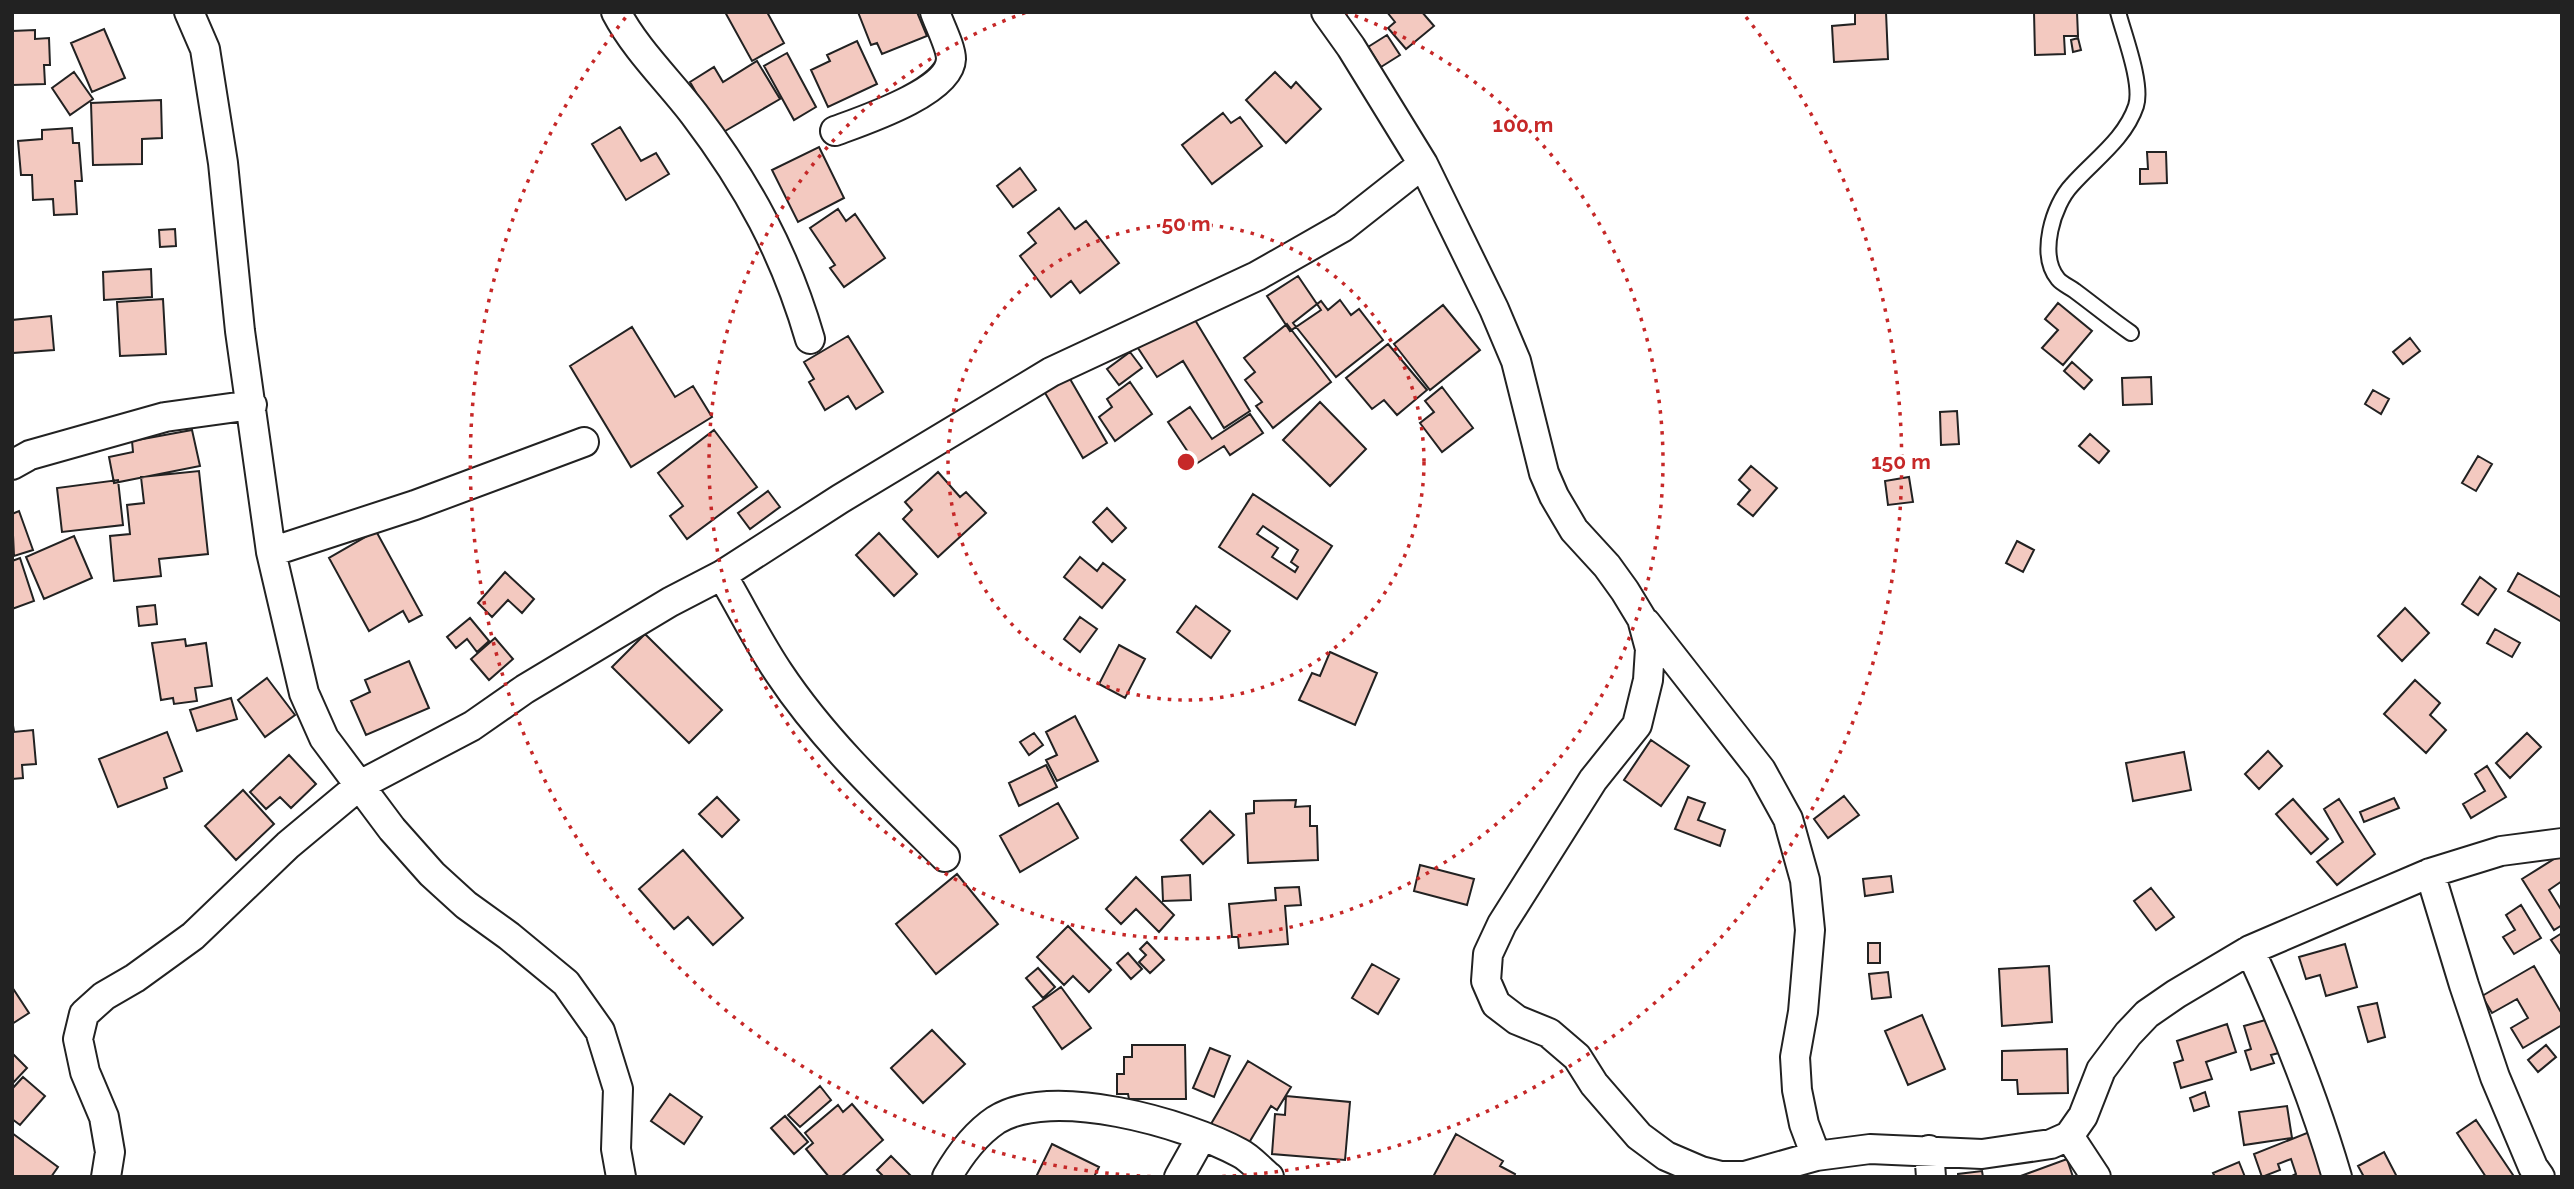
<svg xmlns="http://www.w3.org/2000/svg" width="2574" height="1189" viewBox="0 0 2574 1189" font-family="Raleway,sans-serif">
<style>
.building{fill:#f3c9c0;stroke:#222;stroke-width:2;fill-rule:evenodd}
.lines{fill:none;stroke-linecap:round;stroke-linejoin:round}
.service-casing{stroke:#222;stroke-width:18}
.minor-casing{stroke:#222;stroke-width:32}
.service{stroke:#fff;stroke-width:14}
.minor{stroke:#fff;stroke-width:28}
.ring{fill:none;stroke:#c62828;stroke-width:3.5;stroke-dasharray:3.5 7}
.centre{fill:#c62828;stroke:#fff;stroke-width:3.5}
.ring-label{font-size:21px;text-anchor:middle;font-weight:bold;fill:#c62828;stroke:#fff;stroke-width:5;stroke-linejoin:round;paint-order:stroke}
</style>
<rect width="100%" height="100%" fill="#fff"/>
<!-- building -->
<path class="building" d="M725,12H767L784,43L752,61Z
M858,12H917L927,36L882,54L877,43L871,45Z
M1387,12H1422L1434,26L1406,49L1388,28L1395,22Z
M1855,12H1886L1888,59L1834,62L1832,26L1855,24Z
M2034,12H2077L2078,36H2064L2065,54L2035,55Z
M104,29L125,78L92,92L71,43Z
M35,30V39L49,38L50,65H44L45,84L12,85V31Z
M1387,35L1400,55L1381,67L1368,47Z
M2078,38L2081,50L2073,52L2071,40Z
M857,41L877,84L828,107L811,70L830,61L827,55Z
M787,53L816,107L794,120L764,66Z
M757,61L780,99L720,134L690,82L714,67L723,82Z
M74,72L93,99L70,115L52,88Z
M1275,72L1291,88L1296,82L1321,109L1286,143L1246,100Z
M161,100L162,138L142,139V164L93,165L91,103Z
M1223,113L1231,123L1240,117L1262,146L1212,184L1182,145Z
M620,127L641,161L656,153L669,174L626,200L592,144Z
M72,128L73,143H79L82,181H75L77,214L54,215L53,199L33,200L32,175H21L18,141L42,139V130Z
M819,147L844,198L798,222L772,170Z
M2147,152H2166L2167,183L2140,184V169H2148Z
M1020,168L1036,190L1013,207L997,186Z
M1059,208L1075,229L1086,221L1119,263L1080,293L1071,281L1051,297L1020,256L1036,243L1028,233Z
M838,209L846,221L855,214L885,258L844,287L830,268L835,265L810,228Z
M175,229L176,246L160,247L159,230Z
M151,269L152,297L104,300L103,272Z
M1298,276L1321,310L1290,331L1267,296Z
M163,299L166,354L120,356L117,302Z
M1340,300L1351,315L1359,309L1383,340L1336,377L1293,323L1321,301L1328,310Z
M2058,303L2092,331L2063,365L2042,348L2058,330L2045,319Z
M1443,305L1480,350L1430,390L1394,344Z
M1192,315L1250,411L1224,428L1183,361L1157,377L1138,348Z
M51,316L54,350L13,353L12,368V320Z
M1287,324L1331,382L1273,428L1256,406L1262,402L1245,380L1255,372L1244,358Z
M632,327L675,397L693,386L712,417L631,467L570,366Z
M848,336L883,392L856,409L848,396L825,410L809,382L814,379L804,362Z
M2410,338L2420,351L2403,364L2393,352Z
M1388,344L1427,390L1397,415L1384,400L1372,409L1346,378Z
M1130,352L1142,368L1119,385L1107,369Z
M2072,362L2092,380L2084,389L2064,371Z
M1066,372L1107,443L1083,458L1041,386Z
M2151,377L2152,404L2123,405L2122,378Z
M1130,382L1152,414L1115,441L1099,417L1112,407L1107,399Z
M1442,387L1473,428L1442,452L1420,423L1434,412L1425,401Z
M2373,390L2389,399L2381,414L2365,404Z
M1320,402L1366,449L1330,486L1283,440Z
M1190,407L1212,439L1250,414L1263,433L1230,455L1224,446L1196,464L1168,422Z
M1957,411L1959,444L1941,445L1940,412Z
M192,430L200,466L114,483L109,457L133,452L132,441Z
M714,430L757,487L687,539L670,516L683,506L658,473Z
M2090,434L2109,451L2099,463L2079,446Z
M2478,456L2492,464L2476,491L2462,483Z
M1751,466L1777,488L1753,516L1738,504L1750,490L1739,480Z
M199,471L208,554L159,559L161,576L114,581L110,536L130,534L127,505L144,503L141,477Z
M938,472L960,497L966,492L986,513L938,557L903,519L912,510L905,502Z
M1909,477L1913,502L1888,505L1885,481Z
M118,480L123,525L62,532L57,488Z
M768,491L780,507L750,529L738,513Z
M1253,494L1332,546L1297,599L1219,547ZM1263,526L1298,550L1291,562L1298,567L1295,572L1272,557L1278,548L1257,534Z
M1107,508L1126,528L1112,542L1093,522Z
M19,511L33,550L14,556L12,514Z
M376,531L422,615L409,622L403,611L369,631L329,558Z
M879,533L917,574L894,596L856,555Z
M74,536L92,578L44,599L26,557Z
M2017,541L2034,550L2023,572L2006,563Z
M1080,557L1097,571L1103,563L1125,580L1102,608L1064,577Z
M20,558L34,601L12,609V561Z
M505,572L534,599L522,613L508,600L492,617L478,603Z
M2518,573L2562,598V622L2508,591Z
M2480,577L2496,589L2478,615L2462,604Z
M155,605L157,624L139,626L137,607Z
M1196,606L1230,631L1211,658L1177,632Z
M2405,608L2429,633L2402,661L2378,636Z
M1080,617L1097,629L1080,652L1064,639Z
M470,618L489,641L477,652L467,639L456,648L447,637Z
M2495,629L2520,643L2512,657L2487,643Z
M645,634L722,710L689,743L612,667Z
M495,638L513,659L489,680L471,659Z
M185,639L186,646L206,643L212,686L195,688L197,701L174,704L173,698L161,700L152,643Z
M1119,645L1145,659L1125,698L1099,684Z
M1330,652L1377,673L1355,725L1299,700L1312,673L1320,676Z
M409,661L429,708L366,735L351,701L370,692L365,680Z
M267,678L295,715L265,737L238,700Z
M2415,680L2440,703L2430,715L2446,730L2426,753L2384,714Z
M231,698L237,719L197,731L190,710Z
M1075,716L1098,761L1057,781L1046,760L1057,755L1046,732Z
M12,719L14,732L33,730L36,764L22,765L23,778L12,779Z
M167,732L182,771L164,778L167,788L118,807L99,759Z
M1034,733L1043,745L1029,755L1020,742Z
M2527,733L2541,747L2510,778L2496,763Z
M1651,740L1689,766L1661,806L1624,780Z
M2268,751L2282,766L2259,789L2245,774Z
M2184,752L2191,790L2133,801L2126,763Z
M289,755L316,784L291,808L280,797L266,809L250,792Z
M1046,765L1057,787L1019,806L1009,783Z
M2487,766L2506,797L2471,818L2463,804L2485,791L2475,774Z
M243,790L274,824L236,860L205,826Z
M1844,796L1859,815L1828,838L1814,819Z
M717,797L739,820L722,837L699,814Z
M1688,797L1705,803L1698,820L1725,830L1720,846L1675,829Z
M2394,798L2399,808L2364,822L2360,812Z
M2293,799L2328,839L2311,854L2276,814Z
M2339,799L2375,854L2337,885L2317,862L2343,842L2324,809Z
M1296,800L1295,807L1310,806V826H1317L1318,860L1248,863L1246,814L1254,813V801Z
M1058,803L1078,838L1020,872L1000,836Z
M1210,811L1234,835L1203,864L1181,840Z
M683,850L743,918L713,945L688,917L674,929L639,889Z
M2562,854V881L2549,890L2562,911V925L2554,930L2522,879Z
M1420,865L1474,879L1467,905L1414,891Z
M957,874L998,924L936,974L896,924Z
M1190,875L1191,900L1163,901L1162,877Z
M1891,876L1893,892L1865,896L1863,879Z
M1136,877L1174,915L1159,932L1136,909L1121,924L1106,909Z
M1299,887L1301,905L1285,906L1288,944L1239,948L1238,937H1232L1229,904L1276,900L1275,888Z
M2151,888L2174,917L2156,930L2134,901Z
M2521,905L2541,938L2514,954L2503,937L2515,930L2506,915Z
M1068,926L1111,970L1089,992L1073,976L1064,985L1037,957Z
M2562,933V956L2551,940Z
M1147,942L1164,960L1150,973L1139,962L1146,955L1140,949Z
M1868,943H1880V963H1868Z
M2345,944L2357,987L2326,996L2320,975L2306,979L2299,957Z
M1128,953L1142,969L1131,979L1117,963Z
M1372,964L1399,979L1378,1014L1352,998Z
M2049,966L2052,1022L2002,1026L1999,969Z
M2534,966L2562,1014V1025L2523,1048L2511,1028L2528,1018L2517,999L2492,1013L2482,996Z
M1038,968L1055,987L1043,998L1026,978Z
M1888,972L1891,997L1872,999L1869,974Z
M12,987L29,1013L12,1024Z
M1061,987L1091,1028L1062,1049L1033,1007Z
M2377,1003L2385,1037L2368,1042L2358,1007Z
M1922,1015L1945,1069L1908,1085L1885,1031Z
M2269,1019L2279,1053L2271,1055L2274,1063L2251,1070L2245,1051L2251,1049L2244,1026Z
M2227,1024L2236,1052L2206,1062L2212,1079L2181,1088L2174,1063L2183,1060L2177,1041Z
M932,1030L965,1064L923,1103L891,1068Z
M1132,1045H1185L1186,1099H1129L1128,1094H1117V1074H1124V1057H1132Z
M2546,1045L2556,1057L2538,1072L2528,1060Z
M1210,1048L1230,1056L1214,1097L1193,1088Z
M2067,1049L2068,1093L2018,1094L2017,1080H2002V1051Z
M12,1053L27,1068L12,1084Z
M1248,1061L1291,1087L1277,1110L1271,1106L1247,1146L1211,1124Z
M23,1077L45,1096L20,1125L12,1119V1089Z
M820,1086L831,1100L800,1127L788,1115Z
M2205,1092L2209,1106L2194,1111L2190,1098Z
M670,1094L702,1117L684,1144L651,1121Z
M1286,1096L1350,1102L1345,1160L1272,1154L1275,1114L1285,1115Z
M852,1104L883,1140L841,1177H829L806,1149L813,1143L805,1133L838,1105L843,1112Z
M2287,1106L2292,1138L2244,1145L2239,1112Z
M785,1116L808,1142L794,1154L771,1128Z
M2476,1120L2513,1175L2510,1177H2486L2457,1133Z
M2312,1131L2330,1177H2290L2296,1174L2291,1159L2278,1164L2280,1170L2262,1177L2254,1154Z
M12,1133L58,1167L51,1177H12Z
M1456,1134L1503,1161L1500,1166L1515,1174L1514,1177H1433Z
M1052,1144L1099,1167L1094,1177H1036Z
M2384,1152L2397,1177H2364L2358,1166Z
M891,1156L912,1177H884L877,1170Z
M2067,1159L2073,1177H2018Z
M2239,1162L2245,1177H2215L2213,1173Z
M1982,1171L1983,1177H1958V1174Z"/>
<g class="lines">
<!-- service casing -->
<g class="service-casing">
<path id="service" d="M2118,12C2124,35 2143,84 2136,106C2125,139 2094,160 2072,185C2053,205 2038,255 2058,279C2062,284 2070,287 2075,291C2094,305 2112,320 2131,333"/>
</g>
<!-- minor casing -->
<g class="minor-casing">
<path id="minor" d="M189,12L205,49L223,163L240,331L271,552L304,693L324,738L392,829L432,874L466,905L509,936L566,983L600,1031L618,1089L616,1149L621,1177
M616,12C636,50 668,80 694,114C748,185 785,253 810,339
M1326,12L1351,47L1423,164L1494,309L1516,361L1544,473L1554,496L1574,530L1607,566L1625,591L1642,619L1650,649L1648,680L1637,725L1593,780L1502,924L1488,954L1486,981L1496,1004L1517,1020L1549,1033L1577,1057L1594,1084L1639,1136L1666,1156L1701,1171L1721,1176H1745L1816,1156L1870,1149L1982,1154L2051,1144L2069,1136L2083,1116L2101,1070L2128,1034L2147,1014L2176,994L2250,950L2430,873L2501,851L2562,843
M835,131C862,121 950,92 951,59C951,47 939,24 935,12
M12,465L30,455L165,417L252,405
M271,552L415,505L584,442
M722,575C741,607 758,642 779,673C825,742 886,799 945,857
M1646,623L1761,770L1788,819L1805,880L1810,930L1803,1012L1795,1057L1797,1090L1804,1124L1816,1156
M2430,873L2464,985L2495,1077L2533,1167L2540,1177
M2250,950C2284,1024 2314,1098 2337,1177
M2069,1136L2096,1177
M1929,1150L1931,1177
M106,1177L110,1152L104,1117L85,1072L78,1039L84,1014L104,996L135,978L193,936L288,845L360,785L472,726L525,689L670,602L722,575L840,499L1051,372L1257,276L1343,227L1423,164
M947,1177C959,1156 975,1134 996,1120C1052,1085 1185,1123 1240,1153C1250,1158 1259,1169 1269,1177
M1179,1177L1202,1136"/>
</g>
<!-- service -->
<use href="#service" class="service"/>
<!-- minor -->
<use href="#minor" class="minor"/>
</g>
<!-- distance rings -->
<g class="ring">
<circle cx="1186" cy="462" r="238"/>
<path d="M1345 12A477 477 0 1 1 1027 12"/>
<path d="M1161 1177A715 715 0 0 1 626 17M1746 17A715 715 0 0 1 1211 1177"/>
</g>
<circle cx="1186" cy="462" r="10" class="centre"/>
<g class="ring-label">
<text x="1523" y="132">100 m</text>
<text x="1186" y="231">50 m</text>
<text x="1901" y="469">150 m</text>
</g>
<!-- border -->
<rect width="2574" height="1189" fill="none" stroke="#222222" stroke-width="28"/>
</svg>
